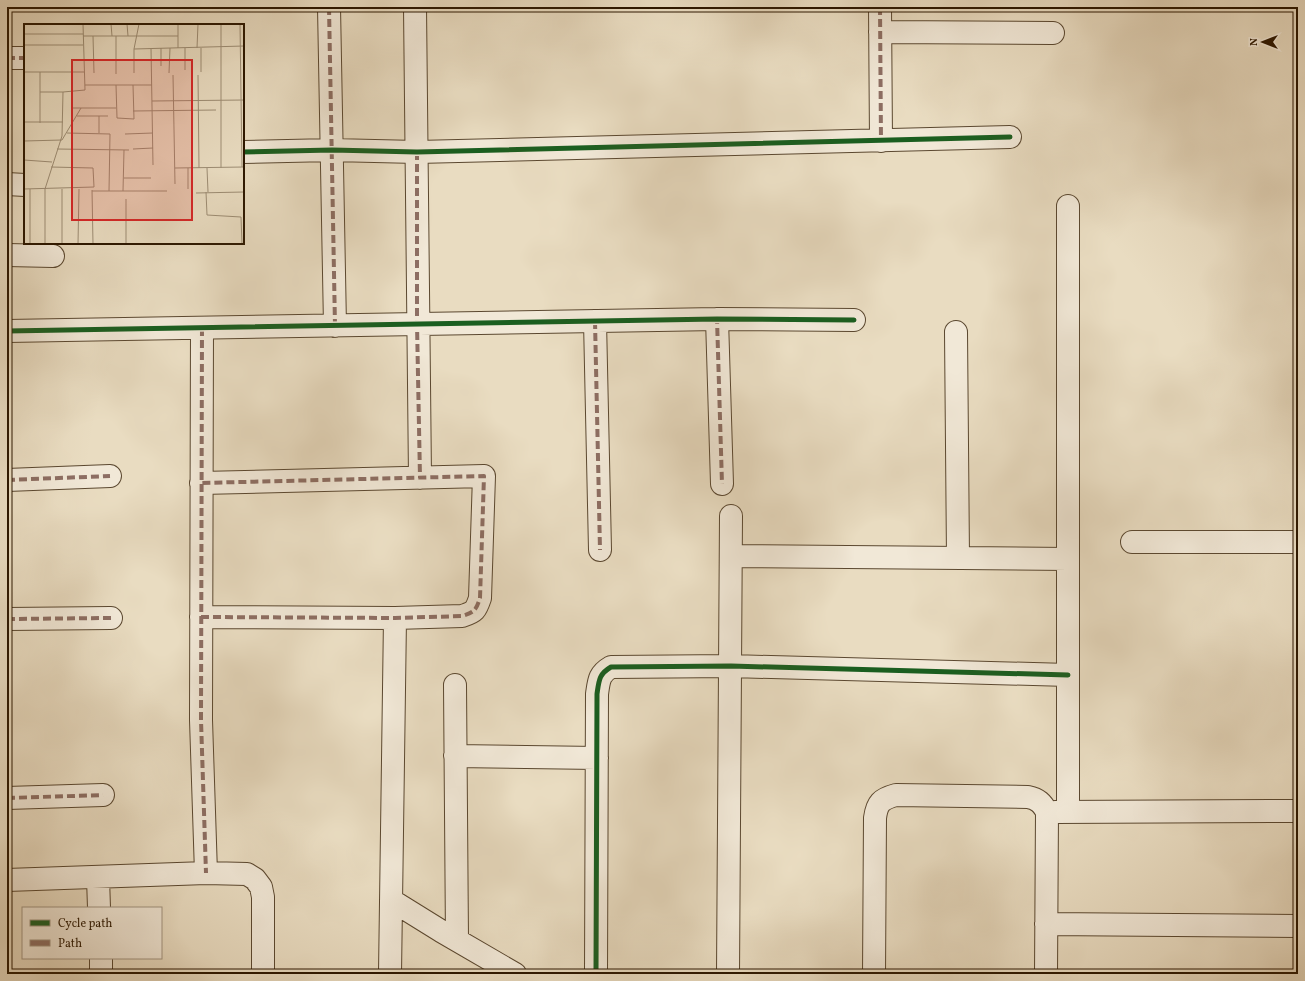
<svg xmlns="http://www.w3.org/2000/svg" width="1305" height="981" viewBox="0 0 1305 981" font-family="Vollkorn,serif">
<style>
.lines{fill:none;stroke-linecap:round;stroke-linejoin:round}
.minor-casing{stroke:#5b4830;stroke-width:24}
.minor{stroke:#f1e8d7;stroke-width:22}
.quiet{stroke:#8d6e63;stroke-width:4;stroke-dasharray:8 4;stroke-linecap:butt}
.cycleway-casing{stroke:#f1e8d7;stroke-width:8}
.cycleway{stroke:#1b5e20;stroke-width:5}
.inset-road{fill:none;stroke:#9d8d74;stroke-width:1}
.view{fill:#d62828;fill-opacity:0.15;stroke:#d62828;stroke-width:2}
.inset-edge{fill:none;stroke:#2c1700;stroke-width:2}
</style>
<rect width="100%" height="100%" fill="#e9dcc1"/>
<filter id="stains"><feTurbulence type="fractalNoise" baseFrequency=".005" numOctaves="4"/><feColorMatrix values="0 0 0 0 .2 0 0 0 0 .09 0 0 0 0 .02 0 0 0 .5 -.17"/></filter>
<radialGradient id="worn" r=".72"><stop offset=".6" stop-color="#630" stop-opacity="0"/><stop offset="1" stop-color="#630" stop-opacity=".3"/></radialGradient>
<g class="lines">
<!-- minor casing -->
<g class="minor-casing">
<path id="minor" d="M329,7L335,326
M415,7L420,478
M880,7L881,141
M880,32L1053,33
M7,58H25
M243,152L332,150L417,152L1010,137
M7,184L25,185
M1068,206V812
M7,255L53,256
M717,319L722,484
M595,321L600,550
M202,328L201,720L206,873
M7,331L717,319L854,320
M956,332L958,558
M7,480L110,476
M1132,542H1298
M731,556L1068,559
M201,617L395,618L462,616C475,612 476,610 480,598L484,476L201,483
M7,619L111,618
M455,685L457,940
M455,756L597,758
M7,798L103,795
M1055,812L1298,811
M98,878L99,908
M7,880L206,873L247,874L255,879L261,887L263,897V974
M391,900L441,931L515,974
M1046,924L1298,926
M101,958V974
M390,974L395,618
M596,974L597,694C599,680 599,674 611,667L731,666L1068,675
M728,974L731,516
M874,974L875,818C877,803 881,799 896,795L1028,797C1038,799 1042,803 1047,812L1046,974"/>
</g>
<!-- minor -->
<use href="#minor" class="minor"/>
<!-- quiet -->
<path class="quiet" d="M329,7L335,326
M880,7L881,141H883
M7,58H25
M417,152V324L420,478
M714,319H717L722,484
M595,321L600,550
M202,328L201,720L206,873
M7,480L110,476
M201,617L395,618L462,616C475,612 476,610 480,598L484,476L201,483
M7,619L111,618
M7,798L103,795"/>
<!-- cycleway casing -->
<g class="cycleway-casing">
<path id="cycleway" d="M243,152L332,150L417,152L1010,137
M7,331L717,319L854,320
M596,974L597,694C599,680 599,674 611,667L731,666L1068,675"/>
</g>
<!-- cycleway -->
<use href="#cycleway" class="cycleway"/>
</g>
<!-- overview -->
<g transform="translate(24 24)">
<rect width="220" height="220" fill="#e9dcc1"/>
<path class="inset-road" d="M87,0L88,12M103,0L104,12M154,0V24M216,0L218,143M0,10H59M59,12H154M69,12L70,49M92,12V50M0,21H59M127,24L129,141M161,24V46M173,24L174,0M110,25L220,22M137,42V24M0,48H60M177,48V24M110,49V25L115,0M145,49L146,24M149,51L151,160M174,51L175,144M61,61H128M92,61L93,94L110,95L109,61M16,68H39M128,77L220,76M47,84H92M109,87L192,86M53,92H84M0,98H39M16,99V48M43,109L86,110L85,167M75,109V92M101,110L129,109M0,117L38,116L57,84M33,125L105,126M109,125L129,124M0,136L28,138M151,144L220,143M183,144L184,168M197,144V0M100,154H127M0,165L70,163L69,144L27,143M6,165V220M164,165V144M68,166L69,220M68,167H143M99,167L100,126M182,168L183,191L217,193L218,220M172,169L220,168M102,175V220M21,220V165L38,112L39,68L61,66L59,0M38,220V165M54,220L55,165"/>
<path class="view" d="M48,36H168V196H48Z"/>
<rect width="220" height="220" class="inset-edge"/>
</g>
<!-- margin -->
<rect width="1305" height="981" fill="none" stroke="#e9dcc1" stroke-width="24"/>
<rect x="8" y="8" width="1289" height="965" fill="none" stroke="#2c1700" stroke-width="2"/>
<rect x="12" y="12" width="1281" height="957" fill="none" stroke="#2c1700"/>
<!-- legend -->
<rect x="22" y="907" width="140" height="52" fill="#f1e8d7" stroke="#a29481"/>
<rect x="30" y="920" width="20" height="6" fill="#1b5e20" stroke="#a29481"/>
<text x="58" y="927" font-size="12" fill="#2c1700">Cycle path</text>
<rect x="30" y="940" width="20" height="6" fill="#8d6e63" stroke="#a29481"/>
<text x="58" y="947" font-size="12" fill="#2c1700">Path</text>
<!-- north arrow -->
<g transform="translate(1263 42) rotate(270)" stroke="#f1e8d7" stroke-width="3" paint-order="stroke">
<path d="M0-3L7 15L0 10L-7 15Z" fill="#2c1700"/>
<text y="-6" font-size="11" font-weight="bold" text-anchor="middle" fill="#2c1700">N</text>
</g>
<rect width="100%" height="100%" filter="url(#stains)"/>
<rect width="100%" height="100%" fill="url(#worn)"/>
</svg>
